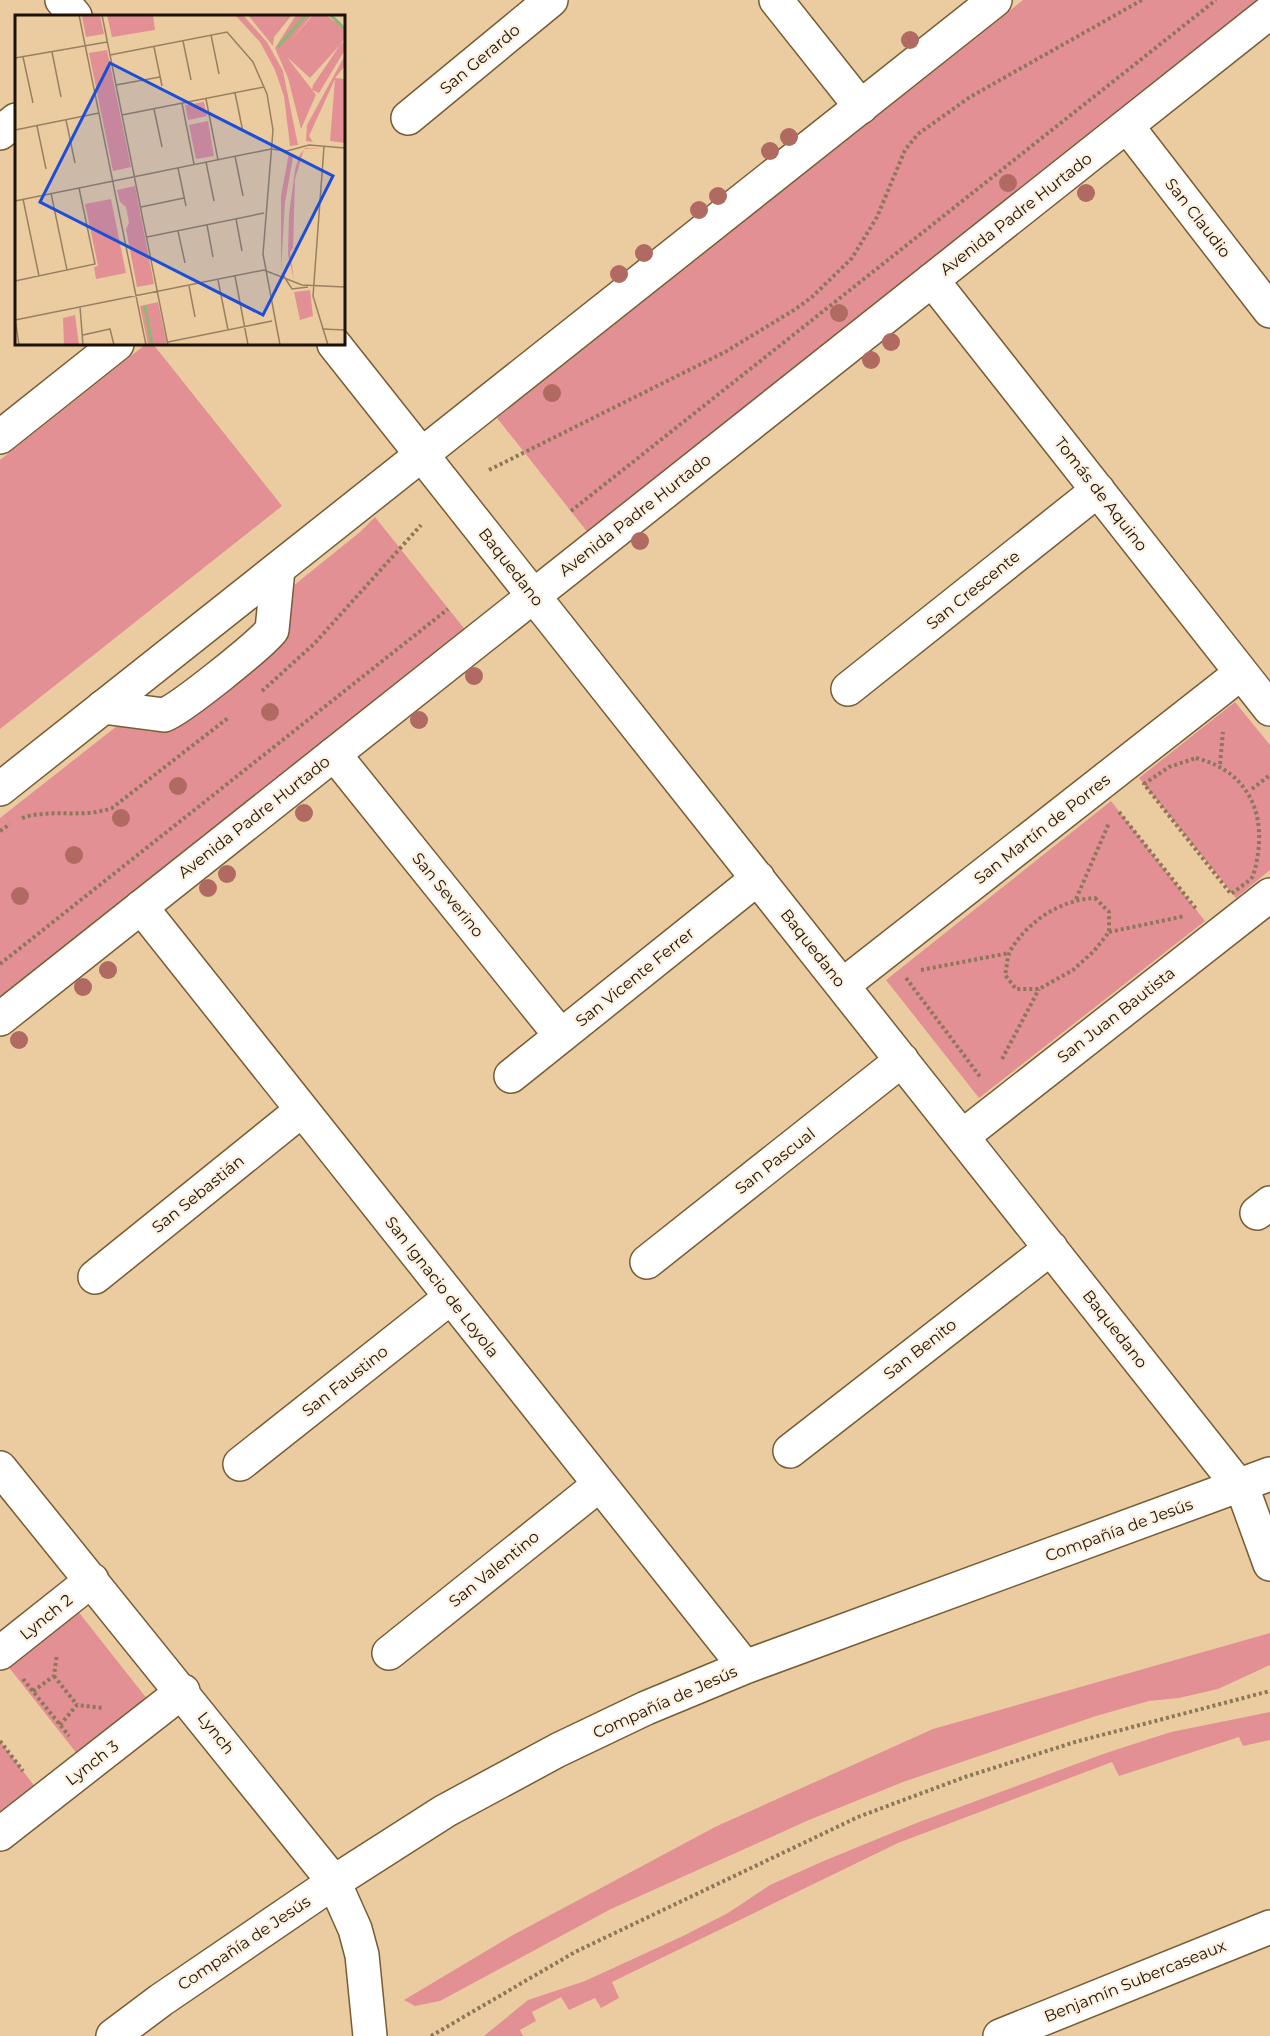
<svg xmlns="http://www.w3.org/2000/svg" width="1270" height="2036" viewBox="0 0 1270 2036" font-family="Montserrat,sans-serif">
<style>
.green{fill:#e39095}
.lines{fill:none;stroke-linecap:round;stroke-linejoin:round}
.minor-casing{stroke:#775c34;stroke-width:36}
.major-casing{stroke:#775c34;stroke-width:36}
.path{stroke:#8d7759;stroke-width:4;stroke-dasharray:3 3;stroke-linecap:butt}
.minor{stroke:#fff;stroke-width:33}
.major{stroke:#fff;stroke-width:33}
.tree{fill:#b06a61}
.labels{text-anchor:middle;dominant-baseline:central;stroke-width:4.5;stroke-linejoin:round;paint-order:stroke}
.street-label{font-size:16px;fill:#1c1103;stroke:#fdf0df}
.inset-river{fill:none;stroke:#8bb875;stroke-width:3}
.inset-road{fill:none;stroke:#988161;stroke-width:1.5}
.view{fill:#1d4ed8;fill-opacity:0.15;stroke:#1d4ed8;stroke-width:3}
.inset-edge{fill:none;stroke:#1c1103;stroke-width:3}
</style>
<rect width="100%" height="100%" fill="#ebcca0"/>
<!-- green -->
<path class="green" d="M1023,0H1258L589,534L497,418Z
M146,344H153L282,506L0,729V460Z
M375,517L467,632L0,1001V818L117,726L154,732L179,727L278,648C292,629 291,609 293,586L360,532Z
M1235,702L1270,745V870L1236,898L1139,778Z
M1111,801L1205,921L979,1098L886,980Z
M77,1610L148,1700L78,1755L7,1665Z
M1270,1633V1665L1218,1689L1179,1698L1149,1701L1096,1716L903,1782L809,1820L611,1909L440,2001L415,2006L404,2000L513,1935L717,1826L933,1729Z
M1270,1712V1740L1243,1746L1239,1737L1119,1776L1112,1762L898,1843L612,1982L619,1998L601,2008L595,1998L569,2010L561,1997L532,2012L536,2021L520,2030L523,2036H484L528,2000L585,1981L683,1936L728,1913L770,1885L826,1860L919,1822L1106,1753L1171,1732Z
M0,1741L36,1788L0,1817Z"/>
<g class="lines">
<!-- minor casing -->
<g class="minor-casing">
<path id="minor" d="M62,0L75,16
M776,0L861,107
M408,118L551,0
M1127,126L1270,311
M0,133L16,120
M932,280L1270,709
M334,344L1230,1475L1245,1495L1270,1564
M0,437L117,344
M848,689L1098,490
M103,707L164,715C182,708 260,645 272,630L278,569
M334,754L561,1036
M141,907L745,1667
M843,985L1241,673
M511,1076L758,878
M963,1136L1270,895
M1257,1213L1270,1203
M647,1262L902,1060
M95,1277L302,1110
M790,1451L1051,1248
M240,1464L451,1297
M0,1468L334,1882L355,1929L362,1955L370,2036
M0,1653L92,1580
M389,1653L599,1485
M0,1834L183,1691
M113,2036L161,2000L334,1882L445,1811L558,1750L646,1708L745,1667L1270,1474
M1000,2036L1270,1927"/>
</g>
<!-- major casing -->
<g class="major-casing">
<path id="major" d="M0,789L995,0
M0,1019L1270,12"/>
</g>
<!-- path -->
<path class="path" d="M489,470L725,352L794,310L812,297L852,258L877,217L905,150L918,134L970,97L1142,0
M571,511L1216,0
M262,691L314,644L421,525
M1196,758C1252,772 1270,820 1253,876C1248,883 1238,888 1231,894L1144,784L1169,767Z
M1220,764L1223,732
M1252,789L1270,775
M1119,812L1197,910
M22,818C51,808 82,819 112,808L228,718
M0,831L10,824
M1095,898L1109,912V932L1094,951L1073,970L1039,989H1016L1005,975C1007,967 1007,958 1010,951C1028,921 1060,900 1095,898Z
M1076,899L1109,823
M1109,932L1185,916
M0,964L448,609
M921,970L1009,953
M906,978L981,1078
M1002,1059L1039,989
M54,1676L77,1705
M23,1679L69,1736
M33,1691L54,1676L57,1654
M60,1725L77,1705L103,1708
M0,1741L23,1771
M431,2036L575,1952L858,1817L965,1777L1075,1742L1270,1691"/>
<!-- minor -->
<use href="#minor" class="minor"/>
<!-- major -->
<use href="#major" class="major"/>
</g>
<!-- trees -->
<g class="tree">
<circle cx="910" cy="40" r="9"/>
<circle cx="789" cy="137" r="9"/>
<circle cx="770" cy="151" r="9"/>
<circle cx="1008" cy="183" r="9"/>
<circle cx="1086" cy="193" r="9"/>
<circle cx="718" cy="196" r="9"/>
<circle cx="699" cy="210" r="9"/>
<circle cx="644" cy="253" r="9"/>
<circle cx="619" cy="274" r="9"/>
<circle cx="839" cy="313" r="9"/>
<circle cx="891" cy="342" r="9"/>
<circle cx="871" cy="360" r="9"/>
<circle cx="552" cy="393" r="9"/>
<circle cx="640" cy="541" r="9"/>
<circle cx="474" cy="676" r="9"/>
<circle cx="270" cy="712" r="9"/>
<circle cx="419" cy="720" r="9"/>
<circle cx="178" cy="786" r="9"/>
<circle cx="304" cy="813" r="9"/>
<circle cx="121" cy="818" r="9"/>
<circle cx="74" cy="855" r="9"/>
<circle cx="227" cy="874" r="9"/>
<circle cx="208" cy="888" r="9"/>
<circle cx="20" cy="896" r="9"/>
<circle cx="108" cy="970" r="9"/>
<circle cx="83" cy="987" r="9"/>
<circle cx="19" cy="1040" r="9"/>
</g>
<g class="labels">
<!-- street labels -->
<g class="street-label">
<text transform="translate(480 59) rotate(-40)">San Gerardo</text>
<text transform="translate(1016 214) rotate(-38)">Avenida Padre Hurtado</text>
<text transform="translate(1198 218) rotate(52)">San Claudio</text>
<text transform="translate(1101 494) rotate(52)">Tomás de Aquino</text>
<text transform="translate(635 515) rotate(-38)">Avenida Padre Hurtado</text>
<text transform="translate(511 567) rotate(52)">Baquedano</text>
<text transform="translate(973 590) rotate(-39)">San Crescente</text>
<text transform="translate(254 817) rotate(-38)">Avenida Padre Hurtado</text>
<text transform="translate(1042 829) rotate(-38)">San Martín de Porres</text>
<text transform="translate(448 895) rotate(51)">San Severino</text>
<text transform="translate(813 948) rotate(52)">Baquedano</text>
<text transform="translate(635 977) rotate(-39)">San Vicente Ferrer</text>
<text transform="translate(1116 1015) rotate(-38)">San Juan Bautista</text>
<text transform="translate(775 1161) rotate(-38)">San Pascual</text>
<text transform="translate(198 1194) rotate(-39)">San Sebastián</text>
<text transform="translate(442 1287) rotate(52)">San Ignacio de Loyola</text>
<text transform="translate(1115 1329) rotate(52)">Baquedano</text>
<text transform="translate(920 1349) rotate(-38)">San Benito</text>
<text transform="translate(345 1381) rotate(-38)">San Faustino</text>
<text transform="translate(1119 1530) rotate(-20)">Compañía de Jesús</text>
<text transform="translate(494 1569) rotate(-39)">San Valentino</text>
<text transform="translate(46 1617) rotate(-39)">Lynch 2</text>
<text transform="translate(665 1702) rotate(-24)">Compañía de Jesús</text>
<text transform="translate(216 1733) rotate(52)">Lynch</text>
<text transform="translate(92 1763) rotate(-38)">Lynch 3</text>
<text transform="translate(244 1943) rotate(-34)">Compañía de Jesús</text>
<text transform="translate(1135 1981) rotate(-22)">Benjamín Subercaseaux</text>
</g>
</g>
<!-- overview -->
<g transform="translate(15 15)">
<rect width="330" height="330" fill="#ebcca0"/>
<path d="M85,0L89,19L71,22L67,1ZM138,0L140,15L97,22L92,0ZM228,0L252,27L268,56L283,130L275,131L269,81L260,55L245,27L220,0ZM277,0L259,22L258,31L233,0ZM281,0H297L272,30L298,0H311L321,8L313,0H317L330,13V24L325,30L330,26V35L304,78L297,75L298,70L325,30L295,63L272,42L301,80L286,114L273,63L260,33ZM92,35L116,152L98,156L74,38ZM330,40V51L320,63L330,64V128L315,126L320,64L294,121L298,127L291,126L292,110ZM189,87L192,101L173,105L170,90ZM193,106L199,141L181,144L174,110ZM290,133H307L289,134L280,164L278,233L275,237L279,265L273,240L274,200L280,155L284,141ZM274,138L278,139L277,148L270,187L266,254V181ZM120,171L139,269L122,272L111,214L114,208L111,192L105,187L102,175ZM96,184L111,258L81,264L79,252L83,251L70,189ZM295,275L298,301L285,305L279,277ZM143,287L152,330H133L125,291ZM60,300L64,330H49L48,303Z" fill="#e39095"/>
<path class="inset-river" d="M316,0L330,14M263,32L291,0M130,291L137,330"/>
<path class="inset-road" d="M64,0L131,330M87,0L153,330M196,20L204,59M168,26L176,65M139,32L147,71M37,37L46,82M95,40L212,17L238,47L252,79L258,115L248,239L265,330M8,42L18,88M0,43L92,27M101,70L145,62M220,78L228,117M191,84L203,145M167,88L179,149M139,94L147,132M107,100L249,72M51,105L60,148M22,111L31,154M0,115L84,98M309,132L298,281L313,330M220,141L228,181M191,147L199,186M163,153L171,191M36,178L52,255M8,184L24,261M0,186L256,134L272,136L294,130L330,133M126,192L169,183M221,204L227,236M192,210L198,242M163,216L170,248M132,222L249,198M268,260L277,274L293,272M220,261L233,330M203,265L213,315M0,266L80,249L64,173M174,271L180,302M65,292L68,330M0,303L4,330M0,305L249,255L287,270L330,272M307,314L330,315M68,320L95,314L99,330M153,327L257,306"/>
<path class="view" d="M95,48L318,161L248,300L25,187Z"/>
<rect width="330" height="330" class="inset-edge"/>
</g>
</svg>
